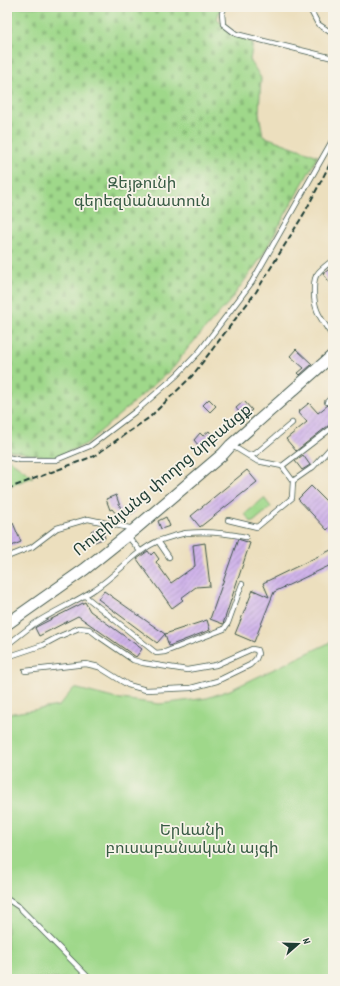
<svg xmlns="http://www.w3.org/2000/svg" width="340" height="986" viewBox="0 0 340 986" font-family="Dekko,'Noto Sans Armenian',sans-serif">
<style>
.cemetery{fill:url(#cemetery-stones);stroke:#5f8a5f}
.garden{fill:#9fd88a;stroke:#5f8a5f}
.building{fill:url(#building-hatch)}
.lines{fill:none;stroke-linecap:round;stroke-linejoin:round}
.service-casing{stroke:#3e5549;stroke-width:6}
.tertiary-casing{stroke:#3e5549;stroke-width:13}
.service{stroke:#fff;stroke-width:4.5}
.tertiary{stroke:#fff;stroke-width:11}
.rail{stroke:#1f3d34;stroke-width:2;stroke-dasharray:6 3;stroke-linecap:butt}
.labels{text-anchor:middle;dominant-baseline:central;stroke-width:3.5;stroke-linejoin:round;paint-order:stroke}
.park-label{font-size:16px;fill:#395c45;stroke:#f7f3e8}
.street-label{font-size:16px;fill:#1f3d34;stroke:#f7f3e8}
</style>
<defs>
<pattern id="cemetery-stones" width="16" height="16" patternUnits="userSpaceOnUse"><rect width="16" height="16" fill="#9fd88a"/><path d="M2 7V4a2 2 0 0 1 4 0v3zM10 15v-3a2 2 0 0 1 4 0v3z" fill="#88ba78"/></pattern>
<pattern id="building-hatch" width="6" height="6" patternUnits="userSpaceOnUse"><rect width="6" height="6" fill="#d0b4ea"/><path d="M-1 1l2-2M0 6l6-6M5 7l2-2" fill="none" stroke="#a894be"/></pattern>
</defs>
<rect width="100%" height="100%" fill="#f7f3e8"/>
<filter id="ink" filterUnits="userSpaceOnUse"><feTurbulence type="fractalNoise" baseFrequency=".025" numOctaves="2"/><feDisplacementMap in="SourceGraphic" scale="8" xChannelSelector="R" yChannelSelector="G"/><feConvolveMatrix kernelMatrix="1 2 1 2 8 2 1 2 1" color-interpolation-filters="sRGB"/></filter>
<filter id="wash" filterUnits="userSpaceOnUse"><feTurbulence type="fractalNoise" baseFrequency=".012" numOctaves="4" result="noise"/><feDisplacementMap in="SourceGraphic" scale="16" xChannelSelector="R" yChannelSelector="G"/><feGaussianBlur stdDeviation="0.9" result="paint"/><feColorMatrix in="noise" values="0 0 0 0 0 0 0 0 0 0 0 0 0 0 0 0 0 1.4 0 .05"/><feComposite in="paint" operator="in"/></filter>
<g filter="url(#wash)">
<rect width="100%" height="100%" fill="#ecdfbe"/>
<!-- cemetery -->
<path class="cemetery" d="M7,7H221L217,19L229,33L253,43L250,60L261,78L259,113L263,136L318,156L261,258L229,302L188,348L174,367L86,444L54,458L7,450Z"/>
<!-- garden -->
<path class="garden" d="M7,459H8L33,477L7,487Z
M264,498L271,507L252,523L245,514Z
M333,641V979H7V714L59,706L74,688L113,698L160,704L207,698L230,690Z"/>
<g id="blocks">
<!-- building -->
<path class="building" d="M333,266V286L323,274Z
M296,349L312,364L300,375L298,373L304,368L290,356Z
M209,399L216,406L210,412L203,405Z
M244,401L252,410L243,417L236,408Z
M333,401V422L296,451L286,439L307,422L298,412L309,403L318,413Z
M209,431L214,437L202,450L194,440L200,433L203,436Z
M303,455L310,465L302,470L295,461Z
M247,470L257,482L200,527L191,516Z
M311,486L333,508V524L327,530L298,499Z
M116,495L122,512L133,505L136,510L126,518L114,517L117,515L112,509L110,510L106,499Z
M166,517L170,526L161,529L158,521Z
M13,523L21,542L7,548V526Z
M101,527L105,538L95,542L91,531Z
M238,539L250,543L223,624L210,619Z
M205,543L210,586L196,587L181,598L183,600L172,608L137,559L148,551L151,555L154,552L159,559L156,562L171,583L195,566L193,545Z
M333,549V564L274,592L254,642L235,634L253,590L269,597L263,583Z
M104,591L165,634L157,643L98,599Z
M85,602L90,611L142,649L136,657L78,616L39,636L35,628L36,627Z
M207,620L210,630L169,646L165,634Z"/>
</g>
</g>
<g filter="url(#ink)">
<use href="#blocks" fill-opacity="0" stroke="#3e5549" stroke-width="1"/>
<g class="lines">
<!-- service casing -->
<g class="service-casing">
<path id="service" d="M225,7L222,13L223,24L236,34L333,58
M309,7L318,24L333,34
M333,260C328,264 322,268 318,273C315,276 314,283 314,288C313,311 321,318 333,337
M327,402L333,396
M248,455L255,454L292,423
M7,457L20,460H56L90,446L136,411L177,375L199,352L252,282L333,139
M282,466L333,427
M293,481L313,467L333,445
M228,520L257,527L292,498L293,481L282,466L257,461L231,445
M127,535L140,551
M158,541C167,538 177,535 186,533C206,531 227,533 246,537
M7,557L32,547L57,528L88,519L134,529
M85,596L156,653L165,652L224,629L228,623L242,584
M7,645C16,638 25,631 34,624C54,611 76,602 95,589C118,574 134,552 158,541L169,557
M7,657L43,645L58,637L79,628L89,629L98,636L133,660L143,663L187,670L216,665L252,649L257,650L258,654L256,659L250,665L217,681L191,688L146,690L128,685L99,667L86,664L25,671
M7,899L19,907L90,979"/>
</g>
<!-- tertiary casing -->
<g class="tertiary-casing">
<path id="tertiary" d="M7,624L85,569L135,529L223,454L231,445L333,355"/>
</g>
<!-- service -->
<use href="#service" class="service"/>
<!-- tertiary -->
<use href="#tertiary" class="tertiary"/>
<!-- rail -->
<path class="rail" d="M7,489L94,456L150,417L192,376L256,292L305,212L333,158"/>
</g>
</g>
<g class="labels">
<!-- park labels -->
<g class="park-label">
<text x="142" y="184">Զեյթունի<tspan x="142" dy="18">գերեզմանատուն</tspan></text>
<text x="192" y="831">Երևանի<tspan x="192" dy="18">բուսաբանական այգի</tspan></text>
</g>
<!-- street labels -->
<g class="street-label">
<text transform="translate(163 481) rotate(-40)">Ռուբինյանց փողոց նրբանցք</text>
</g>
</g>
<!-- margin -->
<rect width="340" height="986" fill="none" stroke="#f7f3e8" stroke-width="24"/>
<!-- north arrow -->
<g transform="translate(298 944) rotate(70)" stroke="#f7f3e8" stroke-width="3" paint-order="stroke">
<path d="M0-3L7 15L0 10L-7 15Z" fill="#1f3d34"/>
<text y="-6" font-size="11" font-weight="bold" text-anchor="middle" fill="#1f3d34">N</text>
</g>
</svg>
